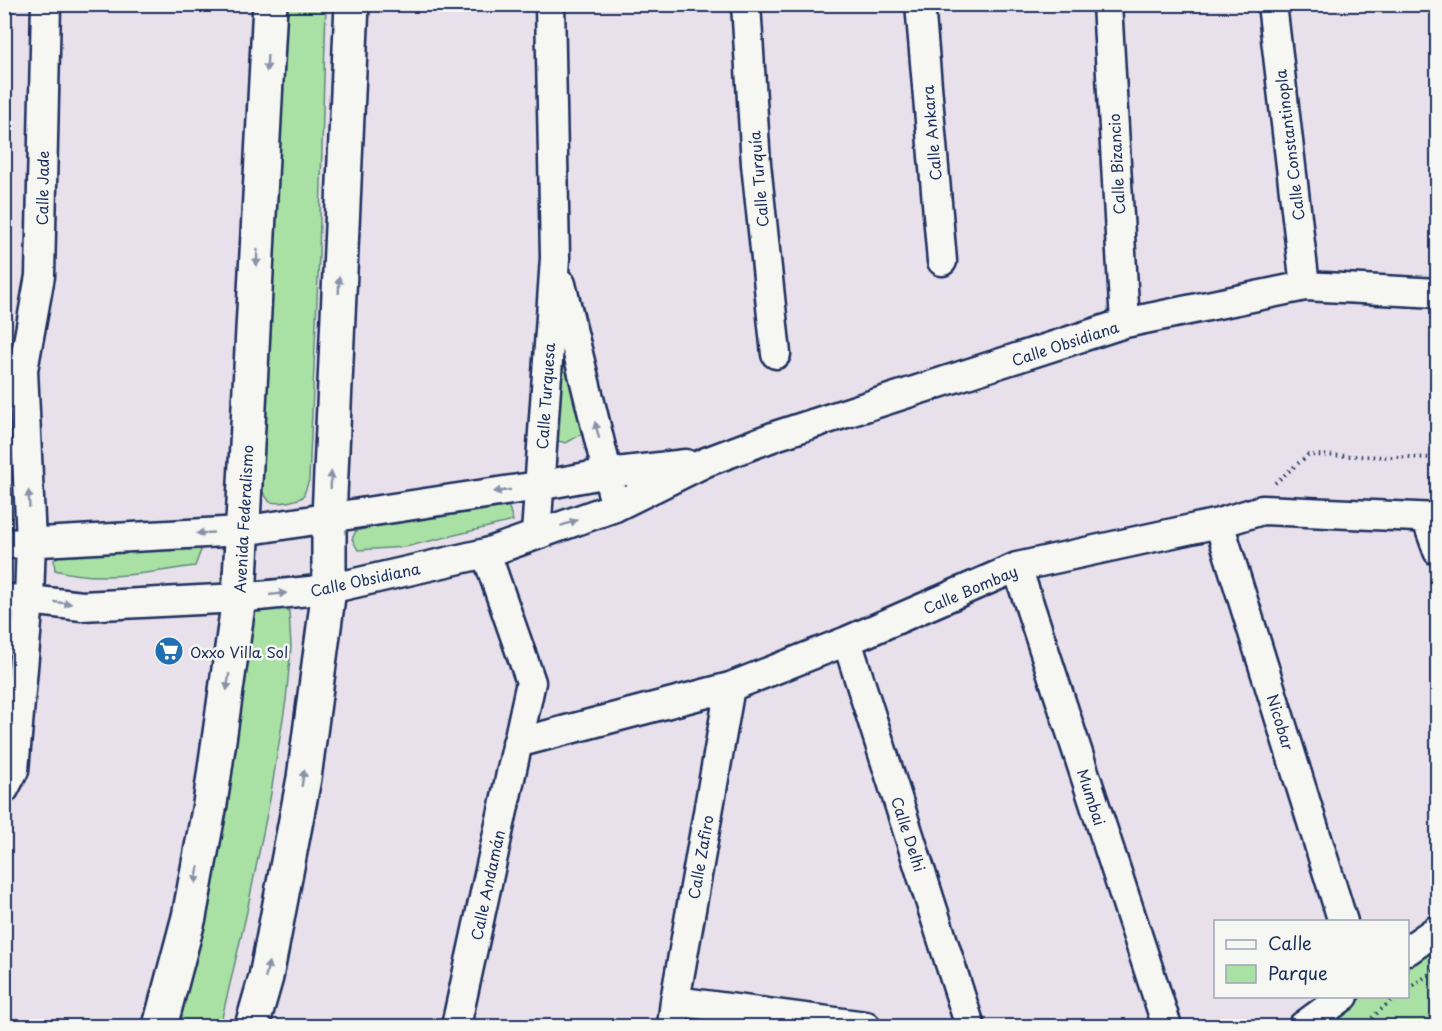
<svg xmlns="http://www.w3.org/2000/svg" width="1442" height="1031" viewBox="0 0 1442 1031" font-family="'Playpen Sans',sans-serif">
<style>
.green{fill:#a9e0a3;stroke:#628880;stroke-width:1.5}
.lines{fill:none;stroke-linecap:round;stroke-linejoin:round}
.street-casing{stroke:#1b2f5e;stroke-width:33}
.secondary-casing{stroke:#1b2f5e;stroke-width:38}
.path{stroke:#1b2f5e;stroke-width:4;stroke-dasharray:1.5 4.5;stroke-linecap:butt}
.street{stroke:#f6f6f2;stroke-width:28}
.secondary{stroke:#f6f6f2;stroke-width:33}
.oneway{fill:#8892a8}
.labels{text-anchor:middle;dominant-baseline:central;stroke-width:5;stroke-linejoin:round;paint-order:stroke}
.street-label{font-size:15px;fill:#1b2f5e;stroke:#f6f6f2}
.poi-label{font-size:15px;fill:#1b2f5e;stroke:#f6f6f2;text-anchor:start}
</style>
<rect width="100%" height="100%" fill="#e8e0ea"/>
<filter id="ink" filterUnits="userSpaceOnUse"><feTurbulence type="fractalNoise" baseFrequency=".0167" numOctaves="2"/><feDisplacementMap in="SourceGraphic" scale="12" xChannelSelector="R" yChannelSelector="G"/><feConvolveMatrix kernelMatrix="1 2 1 2 8 2 1 2 1" color-interpolation-filters="sRGB"/></filter>
<g filter="url(#ink)">
<!-- green -->
<path class="green" d="M278,5H326L319,254L309,480L303,497C292,502 282,504 270,502L261,490Z
M565,329L585,423L582,434L566,443L558,441L555,410Z
M508,504L513,521L405,547L358,550L352,539L356,531L464,506Z
M193,545L201,550L195,566C150,572 100,583 55,570L54,560L61,554Z
M264,604L289,611L291,647L286,700L270,799L246,916L220,1026H171L205,921L247,623L254,612Z
M1437,938V1026H1316L1358,997L1408,996V960Z"/>
<g class="lines">
<!-- street casing -->
<g class="street-casing">
<path id="street" d="M746,4L756,164L776,354
M920,4L942,261
M1107,4L1125,323
M1272,4L1305,286
M561,284L612,492
M1426,518L1438,551
M1219,523L1343,922
M536,534L555,258L550,4
M4,544L242,531L538,486L608,473L686,464
M1017,567L1167,1026
M4,599L29,600L82,606L239,598L329,589L486,553L615,507L706,462L778,435L1125,323L1305,286L1438,293
M847,641L970,1026
M517,743L730,687L847,641L1017,567L1219,523L1262,510L1438,518
M4,789L14,770L29,600L31,541L23,370L40,276L46,4
M1408,950L1438,929
M675,1001L866,1026
M456,1026L531,682L486,553
M672,1026L675,1001L730,687
M1303,1026L1344,996"/>
</g>
<!-- secondary casing -->
<g class="secondary-casing">
<path id="secondary" d="M160,1026L189,917L210,804L239,598L270,4
M252,1026L266,977L304,778L329,589V517L352,4"/>
</g>
<!-- path -->
<path class="path" d="M1275,483L1308,455L1438,458
M1408,989L1438,968
M1363,1026L1396,996"/>
<!-- street -->
<use href="#street" class="street"/>
<!-- secondary -->
<use href="#secondary" class="secondary"/>
</g>
<!-- one-way arrows -->
<defs><path id="oneway-solid" d="M-6-.8H1V-3.2L6.5 0L1 3.2V.8H-6Z" transform="scale(1.5)"/></defs>
<g class="oneway">
<use href="#oneway-solid" transform="translate(267 63) rotate(93)"/>
<use href="#oneway-solid" transform="translate(257 258) rotate(93)"/>
<use href="#oneway-solid" transform="translate(339 285) rotate(-88)"/>
<use href="#oneway-solid" transform="translate(597 430) rotate(-104)"/>
<use href="#oneway-solid" transform="translate(331 480) rotate(-88)"/>
<use href="#oneway-solid" transform="translate(502 491) rotate(172)"/>
<use href="#oneway-solid" transform="translate(29 499) rotate(-93)"/>
<use href="#oneway-solid" transform="translate(569 523) rotate(-19)"/>
<use href="#oneway-solid" transform="translate(205 533) rotate(177)"/>
<use href="#oneway-solid" transform="translate(278 594) rotate(-6)"/>
<use href="#oneway-solid" transform="translate(63 603) rotate(6)"/>
<use href="#oneway-solid" transform="translate(228 682) rotate(98)"/>
<use href="#oneway-solid" transform="translate(303 778) rotate(-81)"/>
<use href="#oneway-solid" transform="translate(197 875) rotate(100)"/>
<use href="#oneway-solid" transform="translate(267 970) rotate(-78)"/>
</g>
</g>
<!-- icons -->
<defs>
<g id="supermarket-disc" transform="scale(1.5)"><circle r="9.5" fill="#1f6fb2" stroke="#f6f6f2"/><path d="M-6-5.5h2.5l.6 2H6L4.5 2H-2.5L-4.4-4H-6ZM-1.5 3.2a1.3 1.3 0 1 0 .1 0ZM3 3.2a1.3 1.3 0 1 0 .1 0Z" fill="#fff"/></g>
</defs>
<g fill-rule="evenodd">
<use href="#supermarket-disc" x="169" y="651"/>
</g>
<g class="labels">
<!-- street labels -->
<g class="street-label">
<text transform="translate(931 133) rotate(-95)">Calle Ankara</text>
<text transform="translate(1289 145) rotate(-97)">Calle Constantinopla</text>
<text transform="translate(1116 164) rotate(-93)">Calle Bizancio</text>
<text transform="translate(758 179) rotate(-95)">Calle Turquía</text>
<text transform="translate(42 188) rotate(-89)">Calle Jade</text>
<text transform="translate(1065 343) rotate(-18)">Calle Obsidiana</text>
<text transform="translate(545 396) rotate(-86)">Calle Turquesa</text>
<text transform="translate(243 519) rotate(-87)">Avenida Federalismo</text>
<text transform="translate(365 579) rotate(-12)">Calle Obsidiana</text>
<text transform="translate(970 589) rotate(-23)">Calle Bombay</text>
<text transform="translate(1281 722) rotate(73)">Nicobar</text>
<text transform="translate(1092 797) rotate(72)">Mumbai</text>
<text transform="translate(909 834) rotate(72)">Calle Delhi</text>
<text transform="translate(700 857) rotate(-80)">Calle Zafiro</text>
<text transform="translate(487 885) rotate(-78)">Calle Andamán</text>
</g>
<!-- poi labels -->
<g class="poi-label">
<text x="190" y="651">Oxxo Villa Sol</text>
</g>
</g>
<!-- margin -->
<rect width="1442" height="1031" fill="none" stroke="#f6f6f2" stroke-width="24"/>
<rect x="12" y="12" width="1418" height="1007" fill="none" stroke="#1b2f5e" stroke-width="2" filter="url(#ink)"/>
<!-- legend -->
<rect x="1214" y="920" width="195" height="78" fill="#f6f6f2" stroke="#9ea6b7" stroke-width="1.5"/>
<rect x="1226" y="940" width="30" height="9" fill="#f6f6f2" stroke="#9ea6b7" stroke-width="1.5"/>
<text x="1268" y="950" font-size="18" fill="#1b2f5e">Calle</text>
<rect x="1226" y="965" width="30" height="18" fill="#a9e0a3" stroke="#9ea6b7" stroke-width="1.5"/>
<text x="1268" y="980" font-size="18" fill="#1b2f5e">Parque</text>
</svg>
